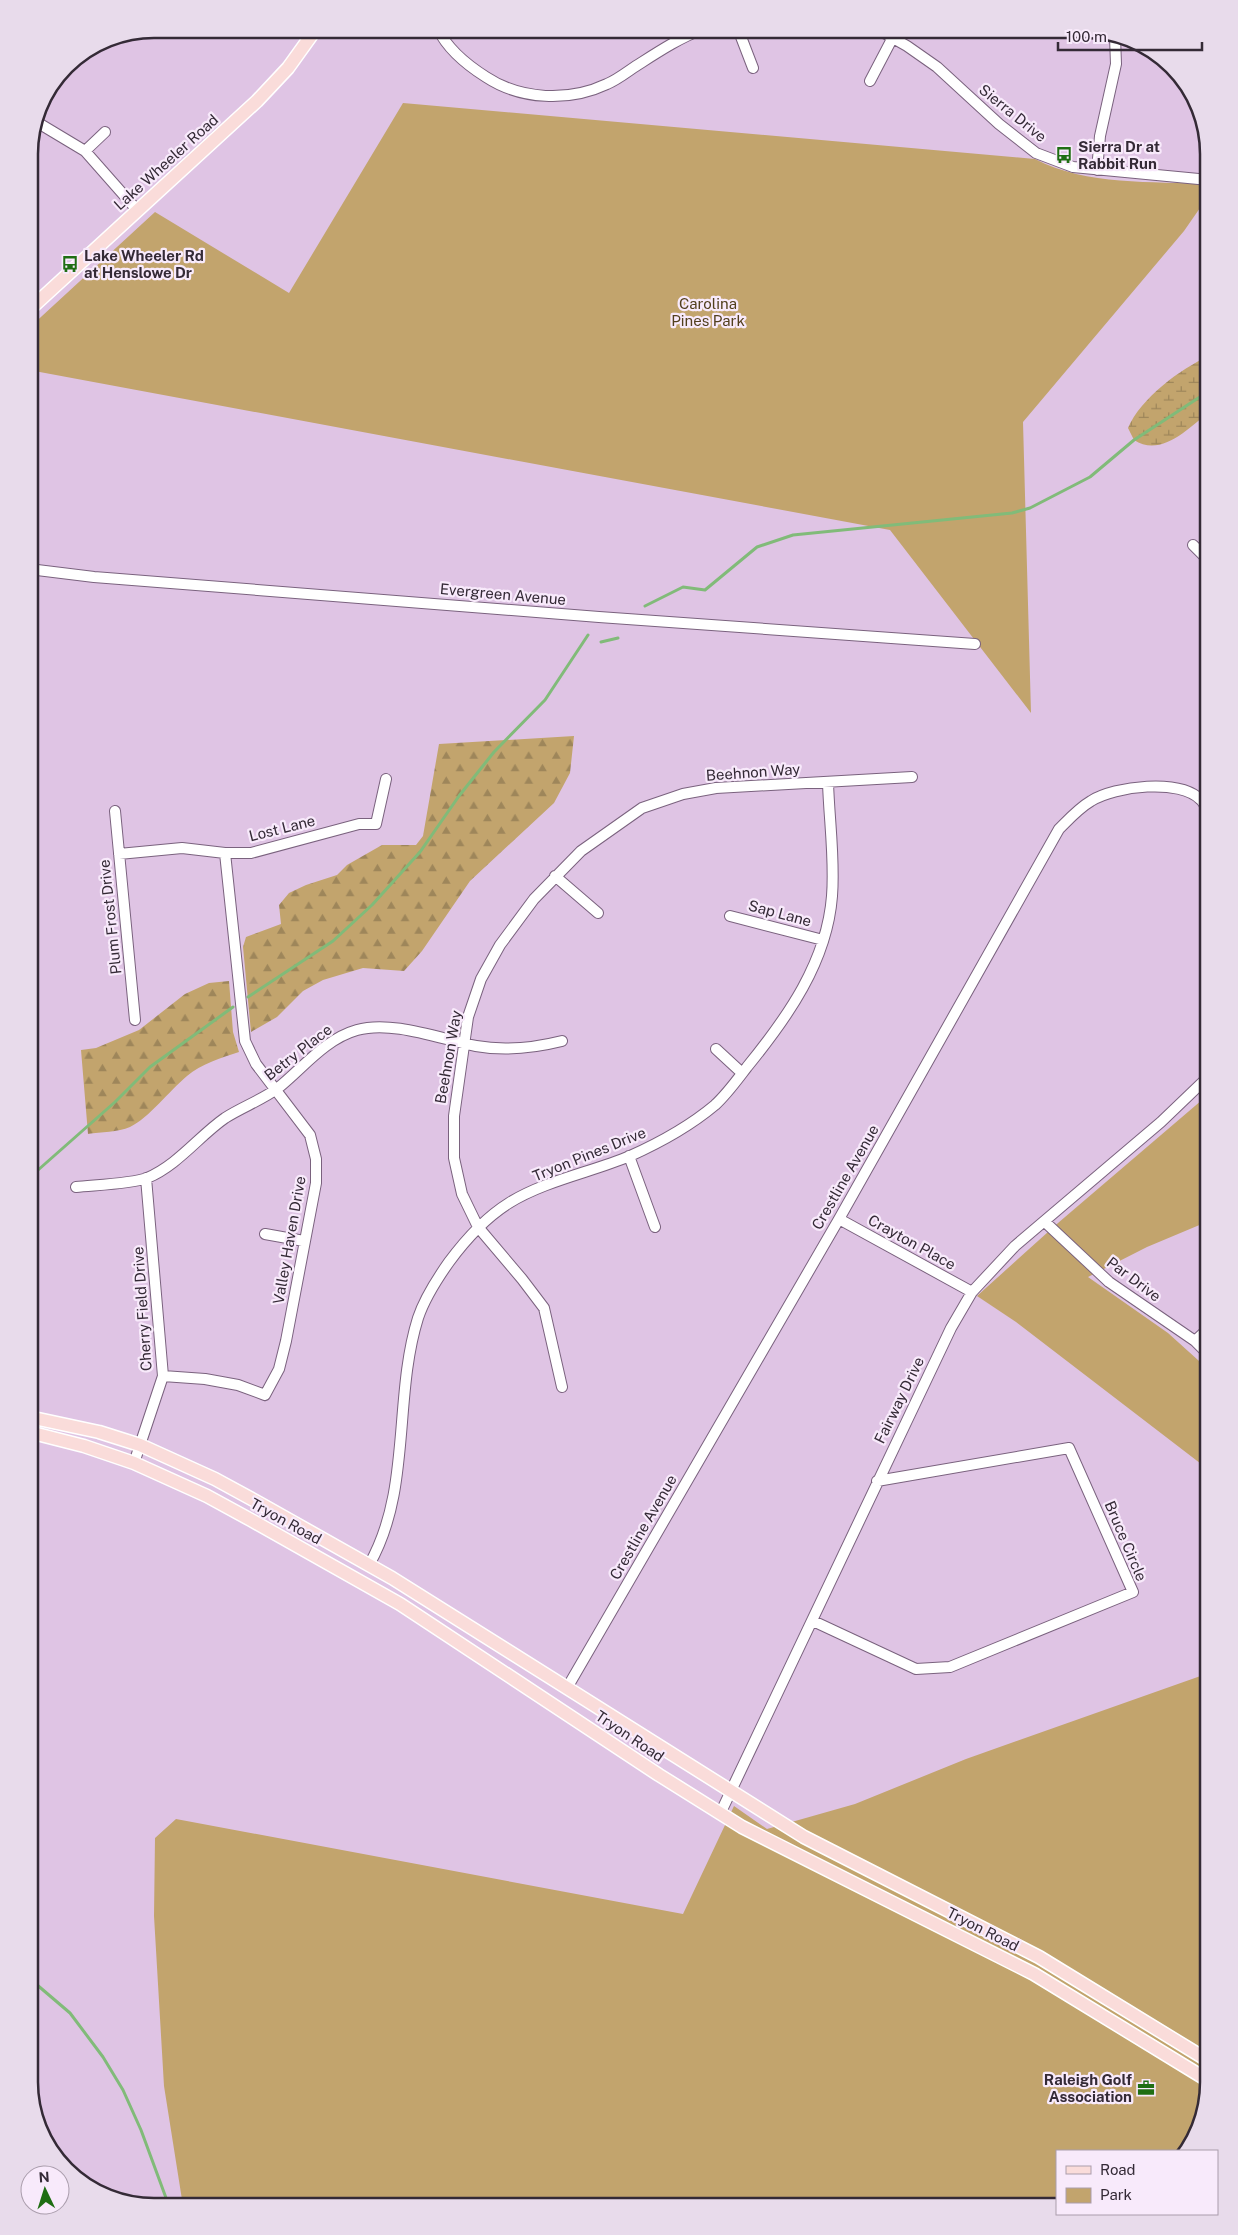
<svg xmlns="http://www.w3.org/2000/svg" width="1238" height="2235" viewBox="0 0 1238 2235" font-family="'Public Sans',sans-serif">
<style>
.green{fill:#c2a46d}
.forest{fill:url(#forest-firs)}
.wetland{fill:url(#wetland-marsh)}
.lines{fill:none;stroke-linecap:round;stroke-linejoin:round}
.stream{stroke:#81bb79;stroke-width:3}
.minor-casing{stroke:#7a627e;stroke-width:12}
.major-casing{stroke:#fff;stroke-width:15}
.minor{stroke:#fff;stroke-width:10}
.major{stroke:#fadcda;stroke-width:12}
.labels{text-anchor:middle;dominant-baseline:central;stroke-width:4.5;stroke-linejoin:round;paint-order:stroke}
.street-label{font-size:15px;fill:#342a36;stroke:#f8eafb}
.poi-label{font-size:15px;font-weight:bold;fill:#342a36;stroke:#f8eafb;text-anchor:start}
.park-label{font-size:15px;fill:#523f1d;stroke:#f8eafb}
.rim{fill:none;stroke:#342a36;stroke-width:2.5}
</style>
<defs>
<pattern id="forest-firs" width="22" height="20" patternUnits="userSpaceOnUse" patternTransform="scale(1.25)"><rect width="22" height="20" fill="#c2a46d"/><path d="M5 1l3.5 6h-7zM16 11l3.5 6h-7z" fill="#9e865a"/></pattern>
<pattern id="wetland-marsh" width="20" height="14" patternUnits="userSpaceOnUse" patternTransform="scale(1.25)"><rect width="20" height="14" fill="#c2a46d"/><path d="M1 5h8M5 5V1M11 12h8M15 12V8" fill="none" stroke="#9e865a"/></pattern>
</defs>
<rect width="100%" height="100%" fill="#dfc4e4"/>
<!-- green -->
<path class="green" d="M403,103L1035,159C1087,186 1152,181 1209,184V195L1184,231L1023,422L1031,713L890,530L29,370V328L155,212L289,293Z
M1209,1094V1221L1147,1247L1088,1277L1168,1333L1209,1370V1470L1016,1322L977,1296L1058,1223Z
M1209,1673V2081L1187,2151H1057V2206H183L164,2086L154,1916L155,1838L176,1819L683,1914L734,1806L767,1829L855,1804L966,1759Z"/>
<!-- forest -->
<path class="forest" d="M574,736L570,773L554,803L470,881L422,951L404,971L363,968L323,980L303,991L277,1017L251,1032L243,947L246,937L281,924L279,905L289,893L306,885L337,875L347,865L382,845H416L423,836L439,744Z
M229,981L233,1032L239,1052C221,1058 201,1064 187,1076C169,1091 149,1118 130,1127C118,1132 101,1132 88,1134L81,1050L96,1048L139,1030L185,994L209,983Z"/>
<!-- wetland -->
<path class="wetland" d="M1209,356V412C1189,428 1161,458 1134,440L1128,428C1141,398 1180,369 1209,356Z"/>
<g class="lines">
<!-- stream -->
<path class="stream" d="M645,606L683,587L705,590L757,547L793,535L1012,513L1030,508L1090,477L1134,440L1209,391
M601,642L618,638
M248,997L333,941L372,905L420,852L459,796L494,752L545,700L588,635
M29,1178L115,1102L150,1067L233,1007
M29,1978L70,2013L103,2057L123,2090L141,2130L169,2206"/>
<!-- minor casing -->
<g class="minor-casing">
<path id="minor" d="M438,29C448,50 467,65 486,77C521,100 569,102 607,84C617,80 627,72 636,66C658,52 679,38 703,29
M738,29L753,68
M877,29L907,46L937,67L999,124L1036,153L1073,167L1209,180
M870,81L893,37
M35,121L85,151L137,210
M85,151L105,132
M1097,170L1100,136L1116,64L1115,37
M1193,545L1209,561
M29,569L94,577L599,617L975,644
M115,811L135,1020
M119,854L182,848L225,853H251L359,824H376L386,779
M555,876L598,913
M730,916L823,940
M716,1049L742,1073
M629,1156L655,1227
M76,1187C94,1185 131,1184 147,1178C178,1165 199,1136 225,1118C242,1107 262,1100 278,1088C303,1068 325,1039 357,1030C392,1020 440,1039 476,1046C504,1051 534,1048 562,1041
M839,1219L972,1292
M1045,1222L1109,1282L1195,1341L1209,1355
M265,1234L304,1241
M1195,1341L1209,1328
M163,1376L205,1379L238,1385L265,1395L279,1369L286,1341L316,1183V1159L310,1135L256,1064L245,1041L225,853
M562,1387L544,1308L522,1279L478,1227L462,1194L454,1158V1116L468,1017L481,979L500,945L534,899L581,851L642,808L683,794L716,788L912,777
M134,1463L163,1376L146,1178
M369,1565C412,1490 393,1398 418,1318C425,1297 437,1279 449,1262C466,1239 485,1218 509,1203C544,1181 592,1172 630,1156C659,1143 690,1126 715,1105C727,1094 737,1080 747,1067C787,1018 827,962 832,896C835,859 829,819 828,782
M813,1621L916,1669L950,1667L1133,1592L1069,1448L877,1481
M567,1688L839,1219L1059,829C1069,819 1079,808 1091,801C1115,786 1180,778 1201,800C1204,803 1207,809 1209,813
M720,1814L951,1328L972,1292L1015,1246L1161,1122L1209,1076"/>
</g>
<!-- major casing -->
<g class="major-casing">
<path id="major" d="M29,310L257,101L288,68L316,29
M29,1417L99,1432L140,1445L215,1479L259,1503L392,1578L804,1837L1039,1957L1209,2061
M29,1432L84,1446L134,1463L207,1496L251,1520L400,1604L659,1775L742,1827L1034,1974L1209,2081"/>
</g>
<!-- minor -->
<use href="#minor" class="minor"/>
<!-- major -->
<use href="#major" class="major"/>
</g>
<!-- icons -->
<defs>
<g id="bus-bare" transform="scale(1.35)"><path d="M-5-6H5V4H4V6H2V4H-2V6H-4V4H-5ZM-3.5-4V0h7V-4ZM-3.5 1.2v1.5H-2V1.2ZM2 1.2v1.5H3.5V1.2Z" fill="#1f6e13" stroke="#f8eafb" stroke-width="2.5" paint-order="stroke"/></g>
<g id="office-bare" transform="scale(1.35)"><path d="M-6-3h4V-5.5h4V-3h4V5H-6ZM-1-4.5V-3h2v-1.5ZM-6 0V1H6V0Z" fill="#1f6e13" stroke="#f8eafb" stroke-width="2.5" paint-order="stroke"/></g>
</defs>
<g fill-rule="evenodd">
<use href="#bus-bare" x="1064" y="155"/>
<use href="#bus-bare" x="70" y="264"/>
<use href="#office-bare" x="1146" y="2088"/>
</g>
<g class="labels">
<!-- street labels -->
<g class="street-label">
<text transform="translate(1013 113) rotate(39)">Sierra Drive</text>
<text transform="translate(166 162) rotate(-42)">Lake Wheeler Road</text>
<text transform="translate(503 594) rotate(5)">Evergreen Avenue</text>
<text transform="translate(753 772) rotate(-4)">Beehnon Way</text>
<text transform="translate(282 828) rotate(-14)">Lost Lane</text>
<text transform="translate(780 913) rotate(15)">Sap Lane</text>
<text transform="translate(110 917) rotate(-96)">Plum Frost Drive</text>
<text transform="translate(298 1052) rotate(-38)">Betry Place</text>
<text transform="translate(448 1057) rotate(-80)">Beehnon Way</text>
<text transform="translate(589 1154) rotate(-22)">Tryon Pines Drive</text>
<text transform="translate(845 1177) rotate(-60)">Crestline Avenue</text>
<text transform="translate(289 1240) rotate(-80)">Valley Haven Drive</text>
<text transform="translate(912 1242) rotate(29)">Crayton Place</text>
<text transform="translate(1134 1279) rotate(37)">Par Drive</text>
<text transform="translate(142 1309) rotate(-94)">Cherry Field Drive</text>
<text transform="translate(899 1400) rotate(-64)">Fairway Drive</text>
<text transform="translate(286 1521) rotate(29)">Tryon Road</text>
<text transform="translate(643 1527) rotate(-60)">Crestline Avenue</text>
<text transform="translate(1126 1541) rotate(67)">Bruce Circle</text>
<text transform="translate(630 1736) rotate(34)">Tryon Road</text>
<text transform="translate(983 1929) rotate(27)">Tryon Road</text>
</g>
<!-- poi labels -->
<g class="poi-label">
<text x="1078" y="146">Sierra Dr at<tspan x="1078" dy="17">Rabbit Run</tspan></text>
<text x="84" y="255">Lake Wheeler Rd<tspan x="84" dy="17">at Henslowe Dr</tspan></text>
<text x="1132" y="2079" text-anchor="end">Raleigh Golf<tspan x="1132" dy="17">Association</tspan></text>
</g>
<!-- park labels -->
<g class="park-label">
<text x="708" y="303">Carolina<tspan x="708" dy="17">Pines Park</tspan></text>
</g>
</g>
<!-- crop -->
<path d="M0 0H1238V2235H0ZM154 38H1084A116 116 0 0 1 1200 154V2082A116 116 0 0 1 1084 2198H154A116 116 0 0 1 38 2082V154A116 116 0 0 1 154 38Z" fill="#e8dbeb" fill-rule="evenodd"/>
<path class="rim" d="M154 38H1084A116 116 0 0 1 1200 154V2082A116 116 0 0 1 1084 2198H154A116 116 0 0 1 38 2082V154A116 116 0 0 1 154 38Z"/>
<!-- legend -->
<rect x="1056" y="2150" width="162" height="65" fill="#f8eafb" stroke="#aa9dac"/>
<rect x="1066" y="2166" width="25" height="8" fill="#fadcda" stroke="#aa9dac"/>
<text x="1100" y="2175" font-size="15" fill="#342a36">Road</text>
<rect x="1066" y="2188" width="25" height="15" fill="#c2a46d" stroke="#aa9dac"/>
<text x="1100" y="2200" font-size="15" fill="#342a36">Park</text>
<!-- north arrow -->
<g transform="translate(45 2190) rotate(356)"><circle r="24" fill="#f8eafb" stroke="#aa9dac"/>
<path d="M0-4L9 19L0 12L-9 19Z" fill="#1f6e13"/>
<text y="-8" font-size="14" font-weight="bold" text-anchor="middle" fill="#342a36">N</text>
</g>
<!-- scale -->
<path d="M1058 42v8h144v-8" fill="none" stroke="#342a36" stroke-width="2.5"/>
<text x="1066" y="42" font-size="15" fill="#342a36" stroke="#f8eafb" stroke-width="4" paint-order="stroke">100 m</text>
</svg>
